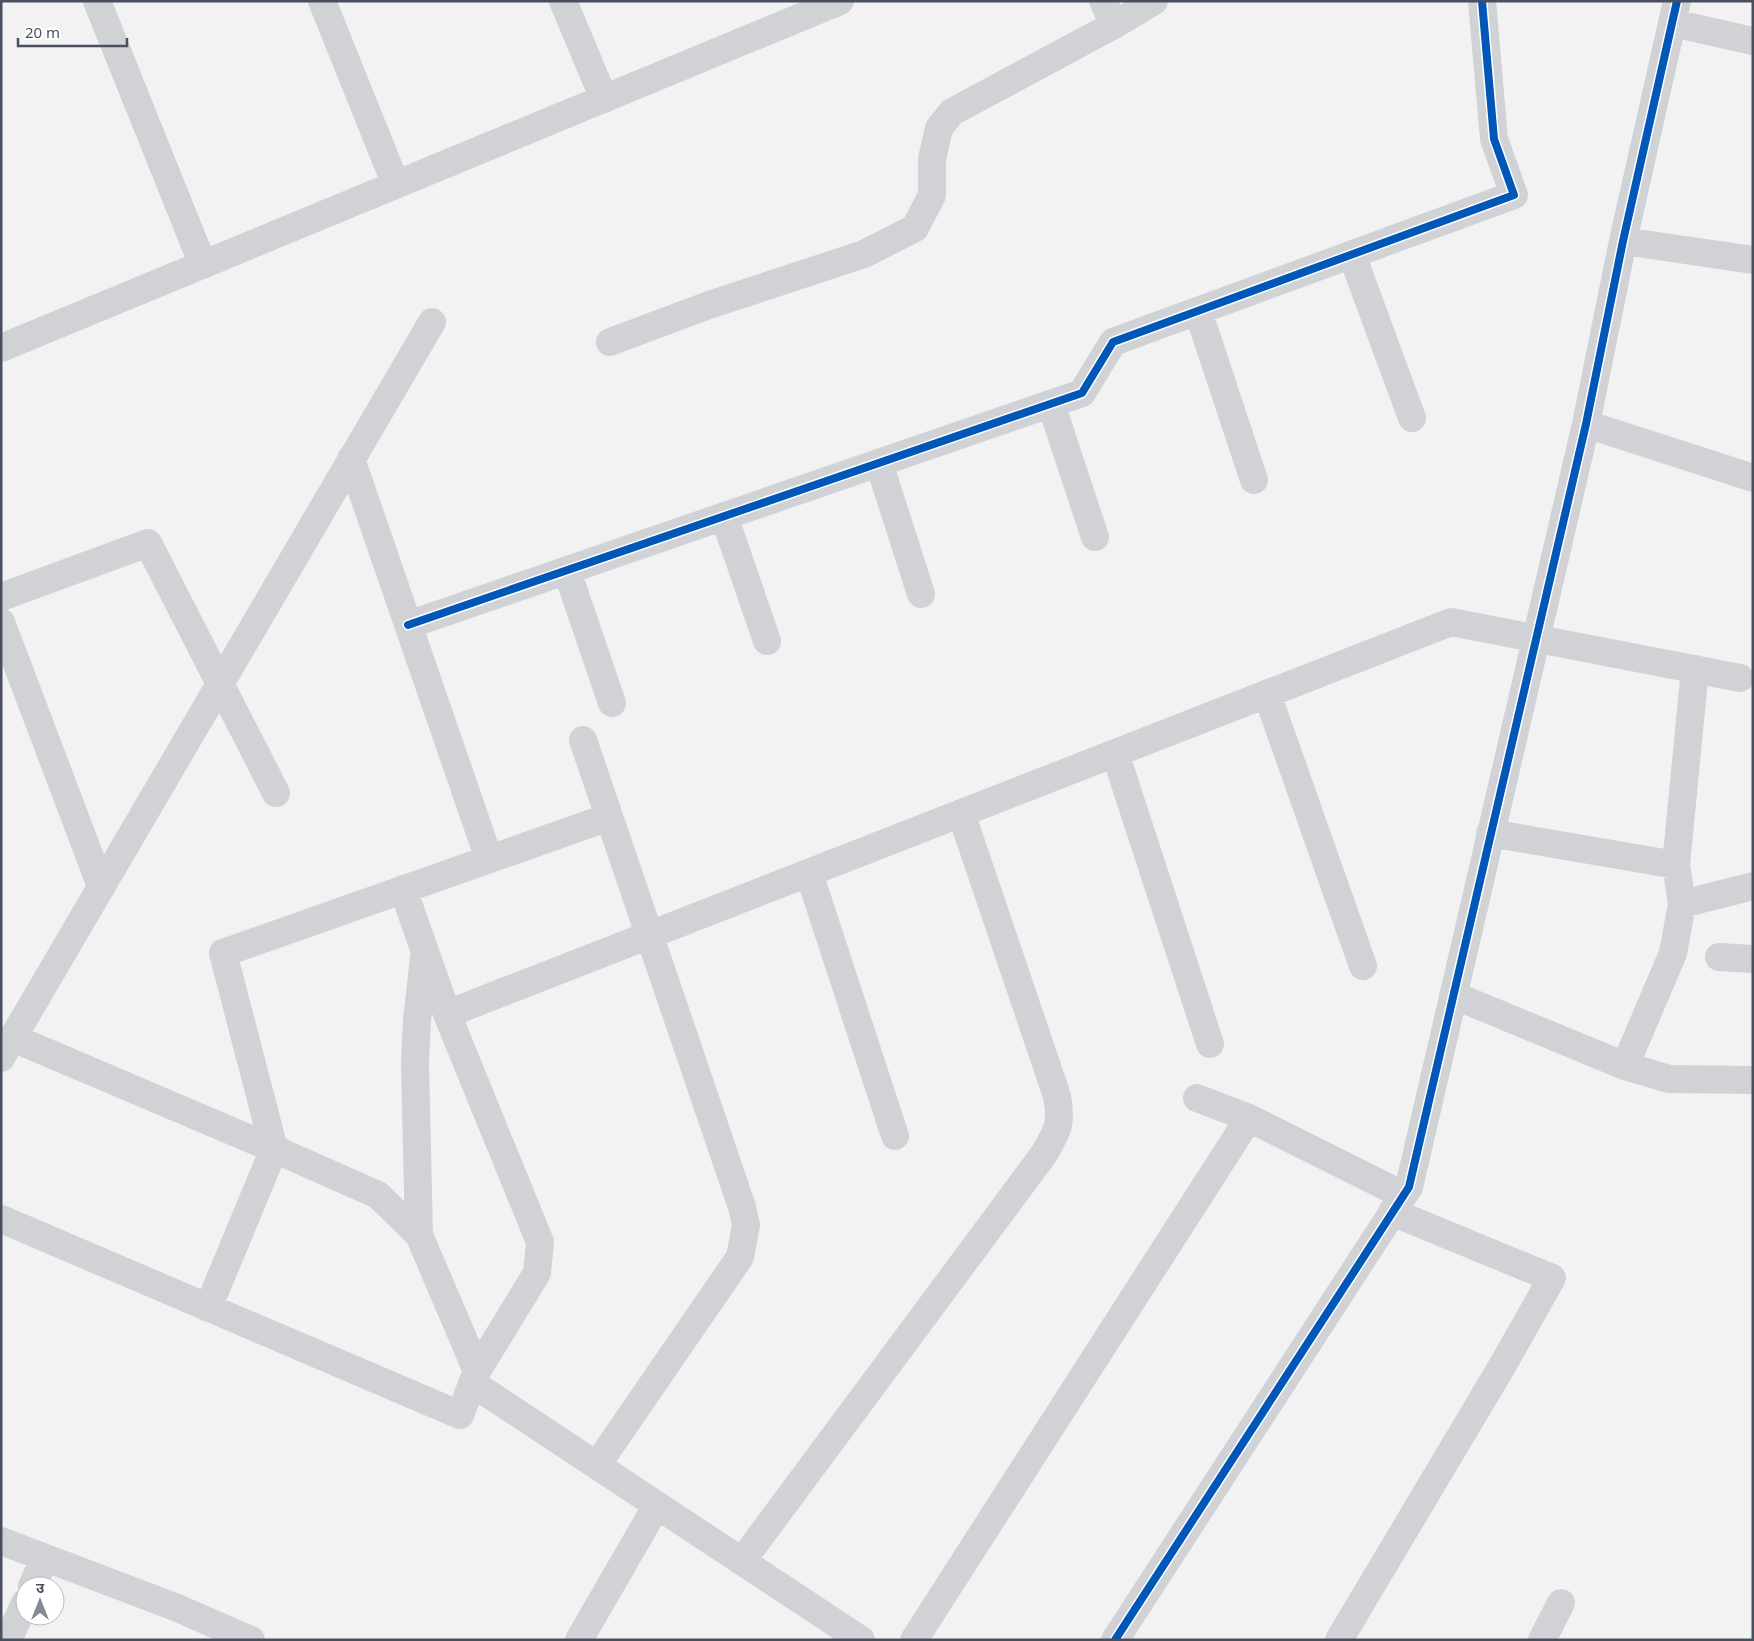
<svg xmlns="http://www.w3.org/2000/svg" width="1754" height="1641" viewBox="0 0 1754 1641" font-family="'Noto Sans','Noto Sans Devanagari',sans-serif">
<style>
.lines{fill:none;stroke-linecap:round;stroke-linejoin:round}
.minor{stroke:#d0d2d5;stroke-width:28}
.cycleway-casing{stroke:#fff;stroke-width:11}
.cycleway{stroke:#0057b8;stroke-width:8}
</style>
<rect width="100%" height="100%" fill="#f2f2f2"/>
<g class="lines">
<!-- minor -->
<path class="minor" d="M97,1L203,265
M322,1L396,185
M563,1L604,99
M1103,1L1114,25
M1673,23L1753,41
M1623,241L1753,260
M1352,255L1412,418
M1198,311L1254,480
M610,342L709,305L864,254L915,228L932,195V159L939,128L952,112L1114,25L1154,1
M1,348L840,1
M1051,404L1095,537
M1586,424L1753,478
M351,459L489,859
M879,463L921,594
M724,516L767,641
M567,571L612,703
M1,597L148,543L276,793
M1,622L101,886
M408,625L1082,393L1113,342L1514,195L1494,139L1482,1
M1267,694L1363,966
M583,740L742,1207L746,1225L740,1257L597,1465
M1115,753L1210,1044
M1490,833L1676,865L1695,669
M809,873L895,1136
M403,889L447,1014L540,1242L537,1273L477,1371
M1682,904L1753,886
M1719,957L1753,959
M1453,995L1625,1066L1669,1079L1753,1080
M447,1014L1451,622L1740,678
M1,1058L432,322
M1625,1066L1673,953L1682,904L1676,865
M1197,1098L1249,1118L1403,1195
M1,1219L460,1415L477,1371L419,1235L378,1195L274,1149L13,1038
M419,1235L415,1063L417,1020L424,957
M208,1308L274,1149L223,953L609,817
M472,1383L861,1640
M1,1541L175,1607L251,1640
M742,1561L1044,1154C1058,1130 1062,1124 1057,1096L961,813
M32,1586L45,1558
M8,1640L25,1603
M579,1640L657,1505
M914,1640L1249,1118
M1115,1640L1409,1187L1586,424L1623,241L1677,1
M1339,1640L1501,1368L1552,1278L1392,1212
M1542,1640L1561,1603"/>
<!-- cycleway casing -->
<g class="cycleway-casing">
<path id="cycleway" d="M408,625L1082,393L1113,342L1514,195L1494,139L1482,1
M1115,1640L1409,1187L1586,424L1623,241L1677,1"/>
</g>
<!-- cycleway -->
<use href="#cycleway" class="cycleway"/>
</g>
<!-- border -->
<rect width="1754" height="1641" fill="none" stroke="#485060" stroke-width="5"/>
<!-- north arrow -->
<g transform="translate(40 1601)"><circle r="24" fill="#ffffff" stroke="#b6b9bf"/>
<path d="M0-4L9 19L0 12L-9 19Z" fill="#848993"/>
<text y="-8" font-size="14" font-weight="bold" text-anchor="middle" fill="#485060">उ</text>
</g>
<!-- scale -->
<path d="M18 38v8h109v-8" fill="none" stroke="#485060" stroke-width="2.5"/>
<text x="25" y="38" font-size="15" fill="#485060" stroke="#ffffff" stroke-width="4" paint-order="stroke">20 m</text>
</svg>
